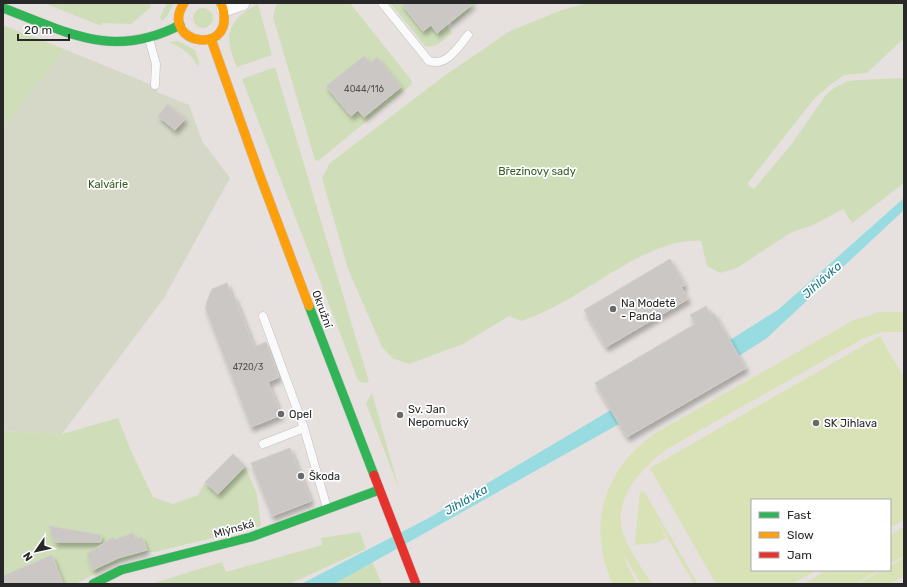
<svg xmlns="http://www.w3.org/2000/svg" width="907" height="587" viewBox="0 0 907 587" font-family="Rubik,sans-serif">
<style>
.green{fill:#cfdeb9}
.cemetery{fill:#d5d8c6}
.pitch{fill:#d9e2b7}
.water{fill:#98dbe1}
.building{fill:#cbc7c5;stroke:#d1cdca;filter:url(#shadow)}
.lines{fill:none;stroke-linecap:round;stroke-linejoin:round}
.lane-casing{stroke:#c0bfbf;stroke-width:9}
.street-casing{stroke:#c0bfbf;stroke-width:16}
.fast-casing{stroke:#c0bfbf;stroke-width:10}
.slow-casing{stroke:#c0bfbf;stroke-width:10}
.jam-casing{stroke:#c0bfbf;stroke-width:10}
.lane{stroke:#fbfafa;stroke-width:8}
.street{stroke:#fbfafa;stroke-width:15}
.fast{stroke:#30b455;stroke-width:9}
.slow{stroke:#ff9f0a;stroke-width:9}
.jam{stroke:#e5322d;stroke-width:9}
.poi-dot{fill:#6a6968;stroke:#fff;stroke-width:1.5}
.labels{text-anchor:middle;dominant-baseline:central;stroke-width:3.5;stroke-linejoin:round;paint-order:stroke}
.number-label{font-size:9px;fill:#525251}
.park-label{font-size:11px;fill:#375d1f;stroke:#fff}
.poi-label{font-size:11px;fill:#282828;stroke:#fff;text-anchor:start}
.street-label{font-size:11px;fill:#282828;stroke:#fff}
.water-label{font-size:12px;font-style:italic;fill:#19778a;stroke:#fff}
</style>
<defs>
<filter id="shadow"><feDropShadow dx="2.5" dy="4.5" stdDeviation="2" flood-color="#0004"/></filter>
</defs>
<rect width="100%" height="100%" fill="#e6e1de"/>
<!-- green -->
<path class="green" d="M44,3H151L150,8L131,24L102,23L101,26Z
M167,3H174L167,16L162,21L160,17Z
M282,3H350L412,81L411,85L318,161L315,160L273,17L276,5Z
M390,3H401L423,31L431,25L437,33L446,25L452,33C444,39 436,49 425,46Z
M474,3H478L453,25L450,22Z
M588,3H904L903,39L867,73L844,75L830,85L814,99L747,184L754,189L791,145L825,96L834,88L848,81L858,80L904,78V183L852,223L843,209L813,225L790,233L737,268L720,273L707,266L701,241C651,238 597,286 552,308C542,313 532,317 521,321L509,316L463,344L409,364L392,358L382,347L348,269L322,178L330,163L444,76L510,31L562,10Z
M258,4L272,55L237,67C223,36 227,20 258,4Z
M193 18a10 10 0 1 1 20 0a10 10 0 1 1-20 0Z
M3,25L64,49L3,129Z
M178,41L195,50L199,62L198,67C192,54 182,48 169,42Z
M275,67L369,382L363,383L358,380L242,79Z
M372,393L399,489L366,403Z
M118,418L131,451L153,497L173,504L198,495L205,482L218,494L245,466L257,494L261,526L155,552H148L109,566L76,584H3V431L62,434Z
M360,532L366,549L289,584H151L222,562L226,572L322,545L321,538Z
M371,559L382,584H334Z"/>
<!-- cemetery -->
<path class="cemetery" d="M64,49L152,85L158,88L157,92L189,105L202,141L230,178L164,298L62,434L3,431V129Z"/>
<!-- pitch -->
<path class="pitch" d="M880,312H904V332H883L864,338L667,449C642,468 612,499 623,533C629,551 642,568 652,584H641L623,554L628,567L637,584H613C585,526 605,467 657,432L852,321Z
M880,336L904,378V520L890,528V500H752V570H817L792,584H716L650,468Z
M640,490L641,493L644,491L698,584H694L654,515L666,538L655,543L635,545Z
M904,527V556L890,564V535Z
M904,558V576L889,584H858L882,570H890V566Z
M828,570H880L855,584H803Z"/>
<!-- water -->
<path class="water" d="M904,198V210L783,323L767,338L739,356L730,340L779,309Z
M611,410L619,424L334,584H301L427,519Z"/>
<!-- building -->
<path class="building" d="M401,3H474L437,33L431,25L423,31Z
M364,56L370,63L377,57L401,87L364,117L358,110L351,116L326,86Z
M168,104L185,119L175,130L158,116Z
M670,259L685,285L681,287L688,299L606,347L584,310Z
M227,283L232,297L234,296L254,347L266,342L279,377L268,382L281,415L251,427L205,307L207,306L206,304L212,289Z
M706,306L711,315L714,313L746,368L627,437L595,383L695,324L690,315Z
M290,448L311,501L272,516L251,463Z
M233,454L245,466L218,494L205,482Z
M49,526L101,535V542H55Z
M133,533L136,539L142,537L147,550L118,558L93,570L87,554L113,537L114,540Z
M52,555L63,584H3V576Z"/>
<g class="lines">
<!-- lane casing -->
<g class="lane-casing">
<path id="lane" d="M382,3L429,61C447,67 459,46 468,35
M149,39L156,64L155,85
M263,316L304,428L327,508
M263,444L304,428"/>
</g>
<!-- street casing -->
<g class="street-casing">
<path id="street" d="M224,9L242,3"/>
</g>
<!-- fast casing -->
<g class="fast-casing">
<path id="fast" d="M3,8C67,32 113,60 180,25
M309,306L374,475
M93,584L121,570L251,537L379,490"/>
</g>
<!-- slow casing -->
<g class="slow-casing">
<path id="slow" d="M184,3C157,45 241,59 221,3
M211,39L260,176L309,306"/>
</g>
<!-- jam casing -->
<g class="jam-casing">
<path id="jam" d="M374,475L416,584"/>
</g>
<!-- lane -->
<use href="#lane" class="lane"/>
<!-- street -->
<use href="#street" class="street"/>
<!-- fast -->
<use href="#fast" class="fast"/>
<!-- slow -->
<use href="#slow" class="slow"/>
<!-- jam -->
<use href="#jam" class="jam"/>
</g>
<!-- markers -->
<g class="poi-dot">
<circle cx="613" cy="309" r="4"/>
<circle cx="281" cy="414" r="4"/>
<circle cx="400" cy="415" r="4"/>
<circle cx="816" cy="423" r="4"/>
<circle cx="301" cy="476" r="4"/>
</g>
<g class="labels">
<!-- number labels -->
<g class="number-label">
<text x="364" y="89">4044/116</text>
<text x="248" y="367">4720/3</text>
</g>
<!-- park labels -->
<g class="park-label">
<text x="537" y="171">Březinovy sady</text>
<text x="108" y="184">Kalvárie</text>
</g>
<!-- poi labels -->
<g class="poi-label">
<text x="621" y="303">Na Modetě<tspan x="621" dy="13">- Panda</tspan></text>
<text x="408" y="409">Sv. Jan<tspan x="408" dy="13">Nepomucký</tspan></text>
<text x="289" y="414">Opel</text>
<text x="824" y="423">SK Jihlava</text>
<text x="309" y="476">Škoda</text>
</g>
<!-- street labels -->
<g class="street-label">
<text transform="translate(322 309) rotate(70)">Okružní</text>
<text transform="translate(234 529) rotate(-16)">Mlýnská</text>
</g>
<!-- water labels -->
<g class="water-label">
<text transform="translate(822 280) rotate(-42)">Jihlávka</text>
<text transform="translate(466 500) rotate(-30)">Jihlávka</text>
</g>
</g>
<!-- border -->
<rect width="907" height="587" fill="none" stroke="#282828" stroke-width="8"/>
<!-- legend -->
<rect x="751" y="499" width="140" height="72" fill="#ffffff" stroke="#a9a9a9"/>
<rect x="759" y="512" width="20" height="6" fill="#30b455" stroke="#a9a9a9"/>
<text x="787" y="519" font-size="12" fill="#282828">Fast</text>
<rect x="759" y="532" width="20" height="6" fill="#ff9f0a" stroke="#a9a9a9"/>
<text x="787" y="539" font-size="12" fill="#282828">Slow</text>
<rect x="759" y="552" width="20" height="6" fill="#e5322d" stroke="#a9a9a9"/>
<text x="787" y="559" font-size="12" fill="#282828">Jam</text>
<!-- north arrow -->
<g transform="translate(36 551) rotate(236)" stroke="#ffffff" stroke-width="3" paint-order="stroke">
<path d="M0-3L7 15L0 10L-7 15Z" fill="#282828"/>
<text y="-6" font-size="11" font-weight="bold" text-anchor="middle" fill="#282828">N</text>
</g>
<!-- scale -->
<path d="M18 34v6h51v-6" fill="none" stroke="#282828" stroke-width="2"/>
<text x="24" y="34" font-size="12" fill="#282828" stroke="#ffffff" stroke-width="3" paint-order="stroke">20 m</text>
</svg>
